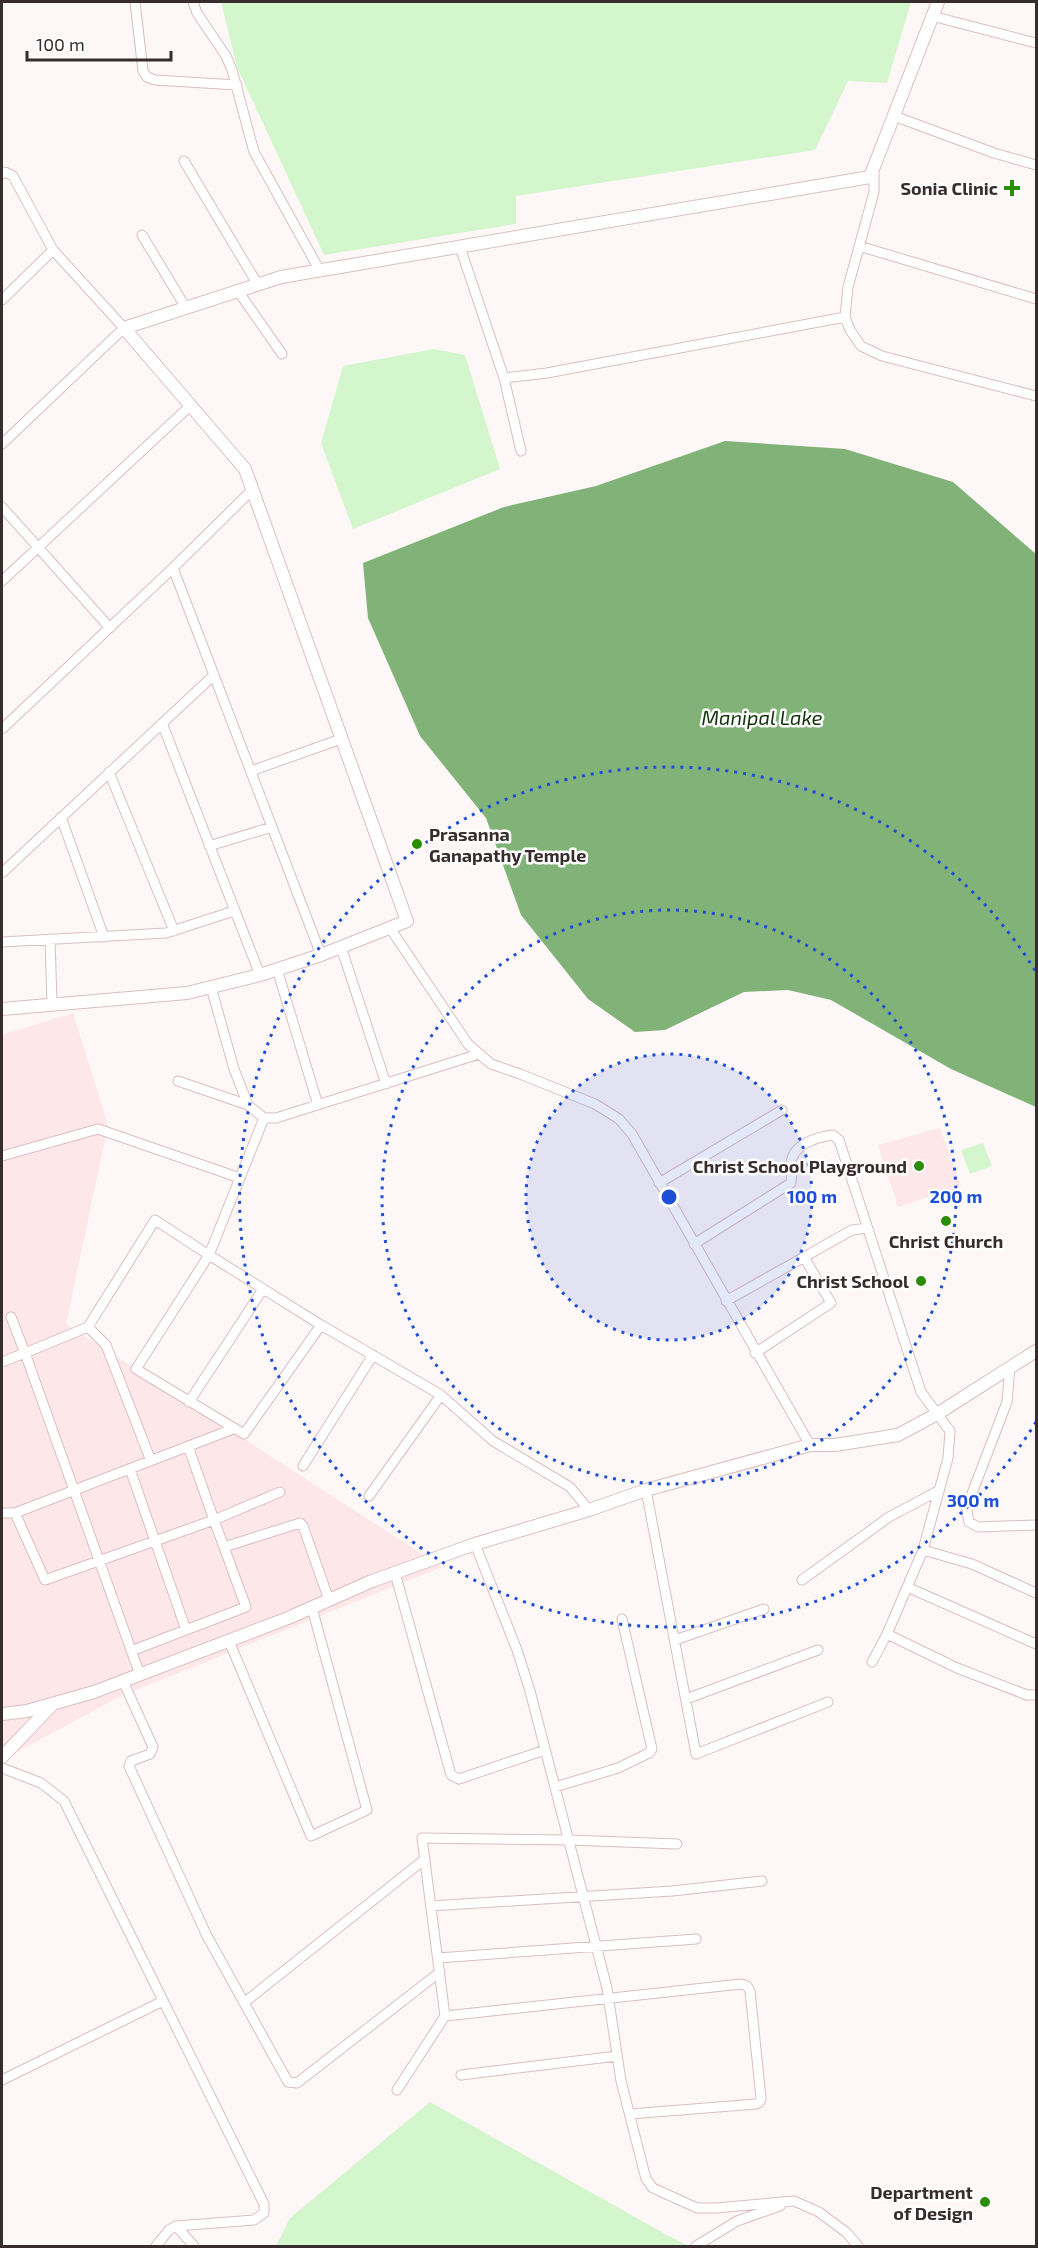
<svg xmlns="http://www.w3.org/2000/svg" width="1038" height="2248" viewBox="0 0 1038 2248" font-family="'Exo 2',sans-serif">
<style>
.built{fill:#fee7e9}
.green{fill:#d4f6cc}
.water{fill:#81b277}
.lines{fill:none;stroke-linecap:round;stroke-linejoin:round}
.street-casing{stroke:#dabec1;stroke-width:11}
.secondary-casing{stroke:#dabec1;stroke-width:14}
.street{stroke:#fff;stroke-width:9}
.secondary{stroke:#fff;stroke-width:12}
.ring{fill:none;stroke:#1d4ed8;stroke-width:3;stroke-dasharray:3 6}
.poi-dot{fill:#2a8d03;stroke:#fff;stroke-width:2}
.labels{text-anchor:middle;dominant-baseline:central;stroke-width:5;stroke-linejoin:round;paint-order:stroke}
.poi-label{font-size:18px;font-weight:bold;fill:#382d2e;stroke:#fff;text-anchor:end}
.water-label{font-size:20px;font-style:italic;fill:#13340b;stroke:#fff}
.centre{fill:#1d4ed8;stroke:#fff;stroke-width:3}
.ring-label{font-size:18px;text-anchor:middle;font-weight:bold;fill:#1d4ed8;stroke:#fff;stroke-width:5;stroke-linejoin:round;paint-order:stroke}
</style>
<rect width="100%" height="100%" fill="#fdf7f7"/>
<!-- built -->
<path class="built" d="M73,1013L108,1125L66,1324L442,1567L121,1696L2,1760V1035Z
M940,1128L961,1186L898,1207L878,1145Z"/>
<!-- green -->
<path class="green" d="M221,2H911L887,83L848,81L815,150L516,196V224L324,255L237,67Z
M434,349L465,355L500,469L353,529L321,443L343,366Z
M983,1143L992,1166L970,1174L961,1150Z
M430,2102L667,2235L688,2246H276L290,2218Z"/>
<!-- water -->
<path class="water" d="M725,441L845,449L953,482L1036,554V1107L951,1069L831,1000L788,990L744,992L665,1030L635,1032L588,999L521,915L486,818L420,736L368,618L363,563L504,507L596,486Z"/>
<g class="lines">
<!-- street casing -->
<g class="street-casing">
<path id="street" d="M135,2L143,71L147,77L155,80L237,85
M193,2L197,13L226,56L232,70L254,152L320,271
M932,16L1036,43
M894,116L994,153L1036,165
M184,161L258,285
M874,170V192L848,287L845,317L850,330L861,346L882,356L1036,396
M2,174L5,172L13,176L53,250
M142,235L186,308
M859,246L1036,299
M460,247L504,378L547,373L845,317
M238,291L282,354
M2,300L53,250L124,328L2,444
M504,378L521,451
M2,507L110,628
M173,568L321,955
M2,581L191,405
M162,723L260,975
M2,729L173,568L252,490
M251,771L341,739
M109,772L174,931
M61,817L104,937
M209,846L272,827
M2,873L214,675
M390,928L468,1044L491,1064L520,1074L595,1104L619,1119L632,1134L810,1445
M50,939L52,1004
M2,942L166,933L234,911
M341,947L386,1084
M277,969L318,1105
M211,987L234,1069L248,1105L264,1118H276L479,1054
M178,1081L248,1105
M2,1156L98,1129L240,1178
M659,1183L782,1110
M694,1244L791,1183C792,1176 791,1171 791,1164C792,1144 817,1137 833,1135L839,1140L921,1392L950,1431L948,1458L923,1550L887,1634L957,1668L1027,1695H1036
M726,1301L852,1230L867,1228
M321,1325L209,1255L136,1369L244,1434L321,1325L441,1395L493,1441L570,1487L589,1510
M88,1327L106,1345L151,1461
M755,1353L831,1303L804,1257
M2,1362L25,1353L11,1317
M1010,1367L1007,1402L971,1496L967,1512L969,1522L978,1527L1036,1525
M189,1402L263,1289
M188,1446L214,1520L280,1492
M303,1466L373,1355
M130,1469L186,1630
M646,1490L696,1754L828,1702
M369,1496L441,1395
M2,1513H15
M475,1544L517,1650L530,1691L607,1988L621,2081L646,2179L653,2188L697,2208H716L794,2201L819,2212L847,2233L858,2246
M224,1547L300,1523L303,1526L329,1600
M923,1550L972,1564L1036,1593
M395,1573L451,1775L459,1779L545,1750
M802,1580L889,1517L938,1491
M907,1587L1036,1644
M675,1640L764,1609
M229,1641L311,1836L367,1810L312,1608
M131,1651L246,1607L214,1520L45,1580L15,1513L233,1429
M872,1662L887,1634
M140,1675L25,1353L88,1327L155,1220L209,1255L264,1118
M123,1681L153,1747L150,1754L131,1761L129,1766L207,1936L288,2082L297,2083L440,1972
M686,1699L818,1650
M2,1768L41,1783L64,1801L264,2204V2213L254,2220L176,2226L169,2230L156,2246
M555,1787L618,1768L649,1753L652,1749L622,1619
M431,1906L672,1891L762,1881
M438,1958L696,1939
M245,2002L425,1859
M461,2075L617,2056
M2,2080L163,2001
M397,2090L445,2016
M630,2114L756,2104L760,2102L761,2098L750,1991L747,1986L741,1984L445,2016L422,1838L569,1840L677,1844
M176,2226L194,2246
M696,2246L737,2221L780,2206"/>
</g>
<!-- secondary casing -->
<g class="secondary-casing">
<path id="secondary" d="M2,1009L187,993L260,975L321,955L407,921L245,469L124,328L281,277L870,177L938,2
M2,1714L27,1711L94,1692L288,1618L372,1581L475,1544L589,1510L646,1490L810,1445H835L898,1435L937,1414L1036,1351
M2,1757L52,1705"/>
</g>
<!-- street -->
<use href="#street" class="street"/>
<!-- secondary -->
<use href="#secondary" class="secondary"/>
</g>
<!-- distance rings -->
<circle cx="669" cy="1197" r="143" fill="#1d4ed8" fill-opacity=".12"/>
<g class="ring">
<circle cx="669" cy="1197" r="143"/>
<circle cx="669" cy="1197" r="287"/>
<path d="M1036 1422A430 430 0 1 1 1036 972"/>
</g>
<!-- markers -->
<g class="poi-dot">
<path d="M1009 179h6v6h6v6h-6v6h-6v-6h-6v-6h6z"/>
<circle cx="417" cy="844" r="6"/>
<circle cx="919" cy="1166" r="6"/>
<circle cx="946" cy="1221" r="6"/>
<circle cx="921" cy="1281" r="6"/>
<circle cx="985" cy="2202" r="6"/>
</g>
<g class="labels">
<!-- poi labels -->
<g class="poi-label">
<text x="998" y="188">Sonia Clinic</text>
<text x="429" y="834" text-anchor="start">Prasanna<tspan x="429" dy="21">Ganapathy Temple</tspan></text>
<text x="907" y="1166">Christ School Playground</text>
<text x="946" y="1241" text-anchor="middle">Christ Church</text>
<text x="909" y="1281">Christ School</text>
<text x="973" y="2192">Department<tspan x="973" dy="21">of Design</tspan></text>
</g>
<!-- water labels -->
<g class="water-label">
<text x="762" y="717">Manipal Lake</text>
</g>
</g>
<circle cx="669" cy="1197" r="9" class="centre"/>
<g class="ring-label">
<text x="812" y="1203">100 m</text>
<text x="956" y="1203">200 m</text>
<text x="973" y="1507">300 m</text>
</g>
<!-- border -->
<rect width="1038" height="2248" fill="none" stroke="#382d2e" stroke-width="6"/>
<!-- scale -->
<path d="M27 51v9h144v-9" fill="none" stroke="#382d2e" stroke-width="3"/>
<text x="36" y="51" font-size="18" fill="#382d2e" stroke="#ffffff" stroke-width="4.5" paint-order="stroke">100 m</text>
</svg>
